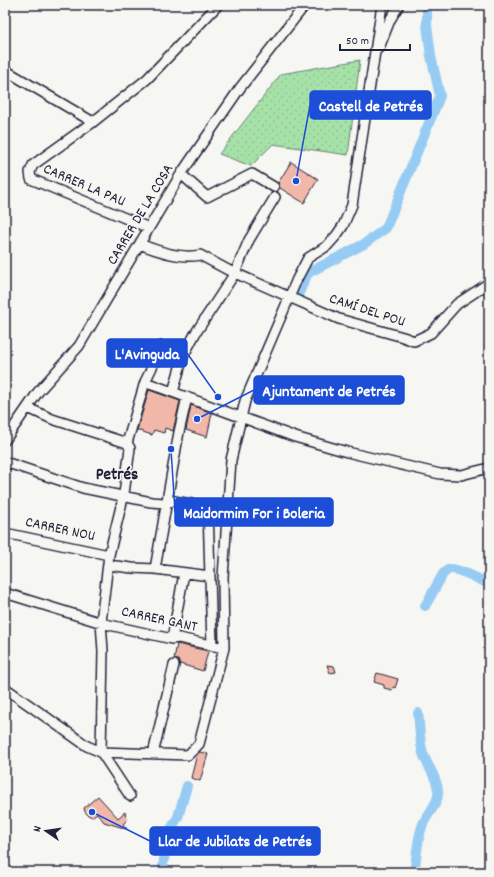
<svg xmlns="http://www.w3.org/2000/svg" width="494" height="877" viewBox="0 0 494 877" font-family="Dekko,sans-serif">
<style>
.grass{fill:url(#grass-dots);stroke:#648272}
.lines{fill:none;stroke-linecap:round;stroke-linejoin:round}
.canal{stroke:#96ccf4;stroke-width:10}
.building{fill:#f1b8aa;stroke:#22223b}
.minor-casing{stroke:#22223b;stroke-width:12}
.minor{stroke:#f6f6f2;stroke-width:9}
.labels{text-anchor:middle;dominant-baseline:central;stroke-width:3.5;stroke-linejoin:round;paint-order:stroke}
.street-label{font-size:15px;fill:#22223b;stroke:#f6f6f2}
.quarter-label{font-size:17px;font-weight:bold;fill:#22223b;stroke:#f6f6f2}
.leader{fill:none;stroke:#1d4ed8;stroke-width:1.5}
.callout-dot{fill:#1d4ed8;stroke:#f6f6f2;stroke-width:1.5}
.callout{fill:#1d4ed8;stroke:#1d4ed8;stroke-width:1.5}
.callout-label{font-size:16px;text-anchor:middle;font-weight:bold;fill:#fff}
</style>
<defs>
<pattern id="grass-dots" width="8" height="8" patternUnits="userSpaceOnUse"><rect width="8" height="8" fill="#a6e2a8"/><path d="M2 2h.1M6 6h.1" fill="none" stroke="#8fc292" stroke-width="1.8" stroke-linecap="round"/></pattern>
</defs>
<rect width="100%" height="100%" fill="#f6f6f2"/>
<filter id="ink" filterUnits="userSpaceOnUse"><feTurbulence type="fractalNoise" baseFrequency=".025" numOctaves="2"/><feDisplacementMap in="SourceGraphic" scale="8" xChannelSelector="R" yChannelSelector="G"/><feConvolveMatrix kernelMatrix="1 2 1 2 8 2 1 2 1" color-interpolation-filters="sRGB"/></filter>
<g filter="url(#ink)">
<!-- grass -->
<path class="grass" d="M360,60L348,155L273,144L251,166L219,154L281,74Z"/>
<g class="lines">
<!-- canal -->
<path class="canal" d="M298,295L308,273L364,244L386,228L440,96L431,56L427,25V5
M425,606L443,574C446,572 447,569 451,569C461,569 480,580 489,584
M162,872L168,834L178,817L187,786
M414,872C417,856 417,838 423,824C428,813 440,802 438,790C437,777 427,766 423,753C419,740 420,727 418,713"/>
</g>
<!-- building -->
<path class="building" d="M291,162L318,179L304,203L280,188L278,183Z
M149,390L180,401L173,431L165,428L164,433L154,430L152,435L137,430Z
M191,405L212,413L207,437L186,430Z
M177,644L208,651L203,671L180,664L178,660L174,659Z
M327,665L334,666L336,672L330,673Z
M377,673L398,679L395,688L393,687L392,690L384,688V685L374,682Z
M200,752L208,754L200,781L191,778L197,754Z
M98,796L118,818L125,812L127,820L123,824L127,829L104,822L97,813L92,817L88,815L85,812L84,808Z"/>
<g class="lines">
<!-- minor casing -->
<g class="minor-casing">
<path id="minor" d="M379,48L390,20L399,5
M5,70L93,122
M181,174L207,197L252,174L274,187
M149,228L31,179L30,172L33,165L93,122L147,79L218,5
M140,244C157,251 182,259 200,255L228,270L339,319L403,337L414,341L431,333L457,304L489,283
M145,382L295,437L347,452L440,474L461,475L489,468
M173,392L183,357L195,334L235,273L249,240L275,197
M28,408L52,419L127,443
M5,440L38,392L79,346L181,174L240,88L305,5
M5,462L83,488L151,502L164,503L168,500L203,506L208,508L228,509
M208,508L212,646
M5,533L109,555
M108,565L132,568L155,569L210,576
M155,569L179,432L187,397
M5,593L105,624L172,639L179,638L224,648
M172,639L184,573
M5,688L87,746L101,752L188,755L199,744L224,648L223,577L231,460L245,401L297,279L308,258L327,246L336,236L343,226L352,205L382,5
M153,754L174,665
M130,796L101,752L103,651L101,622L109,555L124,494L130,448L127,443L145,382L162,346L183,357"/>
</g>
<!-- minor -->
<use href="#minor" class="minor"/>
</g>
</g>
<g class="labels">
<!-- street labels -->
<g class="street-label">
<text transform="translate(84 186) rotate(23)">CARRER LA PAU</text>
<text transform="translate(141 215) rotate(-59)">CARRER DE LA COSA</text>
<text transform="translate(367 311) rotate(18)">CAMÍ DEL POU</text>
<text transform="translate(60 530) rotate(12)">CARRER NOU</text>
<text transform="translate(159 620) rotate(12)">CARRER GANT</text>
</g>
<!-- quarter labels -->
<g class="quarter-label">
<text x="117" y="476">Petrés</text>
</g>
</g>
<!-- callouts -->
<path class="leader" d="M296 181L310 105M218 397L187 353M197 419L254 390M171 449L175 512M92 812L150 841"/>
<g class="callout-dot">
<circle cx="296" cy="181" r="4"/>
<circle cx="218" cy="397" r="4"/>
<circle cx="197" cy="419" r="4"/>
<circle cx="171" cy="449" r="4"/>
<circle cx="92" cy="812" r="4"/>
</g>
<g class="callout">
<rect x="310" y="91" width="121" height="28" rx="4"/>
<rect x="107" y="339" width="80" height="28" rx="4"/>
<rect x="254" y="376" width="150" height="28" rx="4"/>
<rect x="175" y="498" width="158" height="28" rx="4"/>
<rect x="150" y="827" width="170" height="28" rx="4"/>
</g>
<g class="callout-label">
<text x="371" y="111">Castell de Petrés</text>
<text x="147" y="359">L'Avinguda</text>
<text x="329" y="396">Ajuntament de Petrés</text>
<text x="254" y="518">Maidormim For i Boleria</text>
<text x="235" y="846">Llar de Jubilats de Petrés</text>
</g>
<!-- margin -->
<rect width="494" height="877" fill="none" stroke="#f6f6f2" stroke-width="20"/>
<rect x="10" y="10" width="474" height="857" fill="none" stroke="#22223b" stroke-width="1.5" filter="url(#ink)"/>
<!-- north arrow -->
<g transform="translate(46 831) rotate(283)" stroke="#f6f6f2" stroke-width="3" paint-order="stroke">
<path d="M0-3L7 15L0 10L-7 15Z" fill="#22223b"/>
<text y="-6" font-size="11" font-weight="bold" text-anchor="middle" fill="#22223b">N</text>
</g>
<!-- scale -->
<path d="M340 44v6h70v-6" fill="none" stroke="#22223b" stroke-width="2"/>
<text x="346" y="44" font-size="12" fill="#22223b" stroke="#f6f6f2" stroke-width="3" paint-order="stroke">50 m</text>
</svg>
